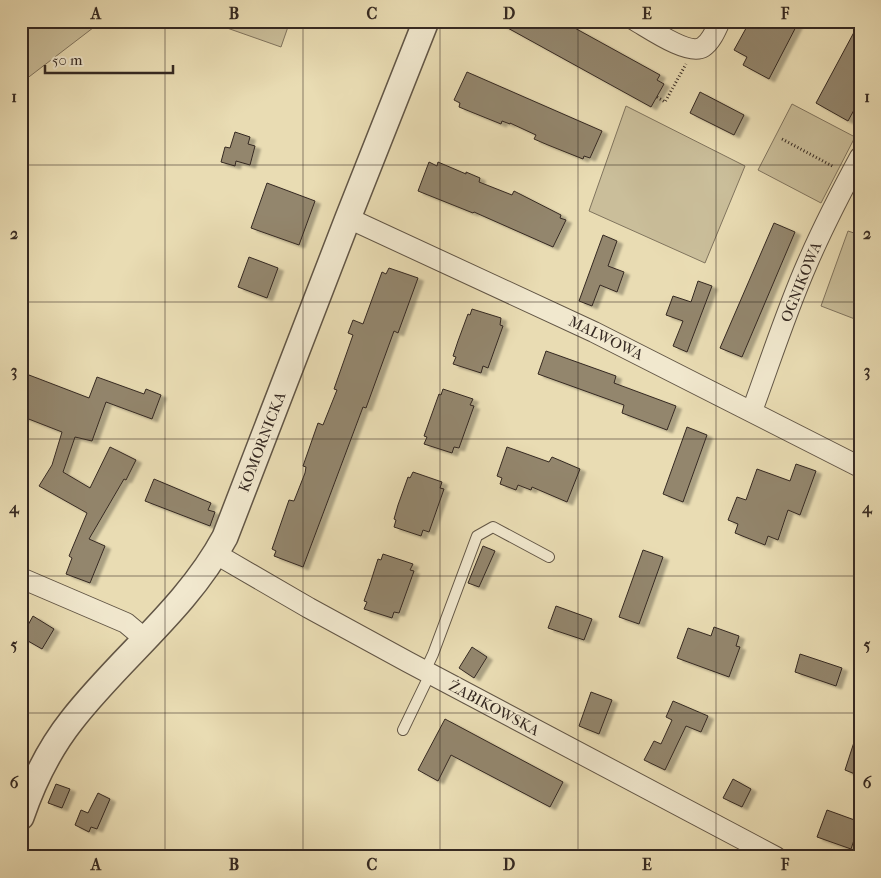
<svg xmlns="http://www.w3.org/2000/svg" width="881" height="878" viewBox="0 0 881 878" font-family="'IM FELL French Canon',serif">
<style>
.green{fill:#cabe9a;stroke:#80745e}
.building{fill:#93866d;stroke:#352922;filter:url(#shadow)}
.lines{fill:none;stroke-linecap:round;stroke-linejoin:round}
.service-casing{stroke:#625646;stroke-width:12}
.minor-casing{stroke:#625646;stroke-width:22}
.tertiary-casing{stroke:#625646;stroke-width:28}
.path{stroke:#352922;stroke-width:3;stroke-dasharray:1 2.5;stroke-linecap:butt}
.service{stroke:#f1e8ce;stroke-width:10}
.minor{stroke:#f1e8ce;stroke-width:20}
.tertiary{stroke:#f1e8ce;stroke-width:25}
.grid{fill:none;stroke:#352922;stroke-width:1;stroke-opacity:0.55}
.labels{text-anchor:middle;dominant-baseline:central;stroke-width:4;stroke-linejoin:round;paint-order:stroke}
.street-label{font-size:15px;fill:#352922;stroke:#f1e8ce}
.neatline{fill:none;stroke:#352922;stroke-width:2}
.grid-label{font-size:16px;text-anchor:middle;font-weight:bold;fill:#352922}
</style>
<defs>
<filter id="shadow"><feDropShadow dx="5.5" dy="3" stdDeviation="1" flood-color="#0004"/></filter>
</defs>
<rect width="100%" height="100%" fill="#e9dcb3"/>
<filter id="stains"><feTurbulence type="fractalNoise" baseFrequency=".004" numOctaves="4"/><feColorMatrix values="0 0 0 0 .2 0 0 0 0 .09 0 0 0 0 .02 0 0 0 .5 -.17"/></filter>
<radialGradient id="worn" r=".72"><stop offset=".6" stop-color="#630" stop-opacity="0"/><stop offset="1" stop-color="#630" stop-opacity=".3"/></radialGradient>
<!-- green -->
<path class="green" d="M21,21H102L21,83Z
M230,21H290L281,47L227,28Z
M792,104L855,137L821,203L758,170Z
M626,106L745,166L705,263L589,211Z
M848,231L860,235V321L821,306Z"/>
<!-- building -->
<path class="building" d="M495,21H562L660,75L657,80L664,84L651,107Z
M750,21H799L769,79L743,65L747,57L734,50Z
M860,21V99L848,121L816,103Z
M467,72L602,131L590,158L584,156L583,159L548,145L534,139L536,135L510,123V124L502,121L501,124L459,107L460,103L454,100Z
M700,92L744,115L734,135L690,113Z
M235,132L250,137L248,144L255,146L250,165L236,161L235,166L221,162L225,147L230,148Z
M429,162L437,166L438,162L466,174V172L480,178L479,182L512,195L514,191L561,215L560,218L566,220L553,247L474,212L473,213L418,191Z
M267,183L315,201L299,245L251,228Z
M774,223L795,232L742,357L720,348Z
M603,235L617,241L608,266L624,272L617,292L600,285L592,306L579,301Z
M249,257L278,268L267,298L238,287Z
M389,268L418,278L398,333L394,331L366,408L363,407L303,567L274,556L276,551L272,549L289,500L294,501L305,473L306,467L303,466L318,423L323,425L337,390L334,389L353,335L348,333L353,320L363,324L382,272L386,274Z
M698,281L712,286L687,352L673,346L683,321L666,315L673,296L691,302Z
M472,309L501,318L500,325L503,326L488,368L483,366L481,373L453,364L456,357L453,356L458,341L468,314L470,315Z
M546,351L616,376L614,383L676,406L667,430L622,413L624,405L538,374Z
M29,375L89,398L97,377L144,394L146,389L161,395L152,419L106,402L92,441L75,437L63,472L90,488L110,447L136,460L126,480L124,479L89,539L105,546L90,583L66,574L72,558L69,556L87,513L39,486L52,465L62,432L21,416V398Z
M443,389L473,399L470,405L474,406L459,448L454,447L452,453L424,444L427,437L424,436L439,394L441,395Z
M687,427L707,435L683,502L663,494Z
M507,447L549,462L552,457L580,469L567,502L532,487L531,490L518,485L516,490L500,484L502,478L497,476Z
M796,464L816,471L800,515L788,510L778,540L768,536L765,545L735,533L738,524L728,520L737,497L746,500L757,469L790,481Z
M413,472L442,482L440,488L444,489L429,532L423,530L421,536L394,527L396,520L394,519L398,505L408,477L410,478Z
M154,479L211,503L208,510L215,512L210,526L145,501Z
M483,546L495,551L479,587L468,583Z
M643,550L663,557L639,624L619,617Z
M383,554L413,564L410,570L414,571L399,613L394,612L392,618L364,609L367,602L364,601L369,587L378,559L381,560Z
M556,606L592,619L584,640L548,628Z
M33,616L54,629L42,649L21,637V622L28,625Z
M714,627L739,636L736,646L740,647L729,677L677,658L688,628L711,636Z
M472,647L487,657L474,678L459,668Z
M800,654L842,668L836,686L795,672Z
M591,692L612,700L599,734L579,726Z
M673,701L708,716L701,732L686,726L665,770L644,760L654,741L661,744L672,720L666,717Z
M445,719L563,782L550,807L451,755L438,781L418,770Z
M857,733L860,734V776L845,770Z
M733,779L751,789L742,807L723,798Z
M56,784L70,789L62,808L48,803Z
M98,793L110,799L97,829L91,827L89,832L75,825L81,810L88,813Z
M827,810L860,822L851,849L817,837Z"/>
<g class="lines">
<!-- service casing -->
<g class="service-casing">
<path id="service" d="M425,671L433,654L477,536L493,527L549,557
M403,730L430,674"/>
</g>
<!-- minor casing -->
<g class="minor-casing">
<path id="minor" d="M636,21C650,29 689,56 703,47C711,42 716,30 720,21
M348,218L594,332L860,467
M752,411C770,362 786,312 807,264C823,227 841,192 860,157
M216,554L309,608L408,662L776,857
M21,578L126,623L145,639"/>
</g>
<!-- tertiary casing -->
<g class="tertiary-casing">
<path id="tertiary" d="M21,817C33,782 49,749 72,720C121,657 187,608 225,537L348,218L426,21"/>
</g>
<!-- path -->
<path class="path" d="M657,97L665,102L686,64
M782,139L834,167"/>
<!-- service -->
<use href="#service" class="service"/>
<!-- minor -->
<use href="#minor" class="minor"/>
<!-- tertiary -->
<use href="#tertiary" class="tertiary"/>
</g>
<!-- grid -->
<path class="grid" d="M165,21V857M303,21V857M440,21V857M578,21V857M716,21V857M21,165H860M21,302H860M21,439H860M21,576H860M21,713H860"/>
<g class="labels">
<!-- street labels -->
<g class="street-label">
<text transform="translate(801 282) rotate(-68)">OGNIKOWA</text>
<text transform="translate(606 338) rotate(26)">MALWOWA</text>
<text transform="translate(262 442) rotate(-69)">KOMORNICKA</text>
<text transform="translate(494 708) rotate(28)">ŻABIKOWSKA</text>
</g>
</g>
<!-- margin -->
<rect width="881" height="878" fill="none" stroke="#e9dcb3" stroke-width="55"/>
<!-- scale -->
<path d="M45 65v8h128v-8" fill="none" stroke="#352922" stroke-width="2.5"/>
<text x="52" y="65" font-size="15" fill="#352922" stroke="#f1e8ce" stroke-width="4" paint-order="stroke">50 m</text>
<rect x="28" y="28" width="826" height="822" class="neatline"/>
<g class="grid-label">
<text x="96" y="19">A</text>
<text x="234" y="19">B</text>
<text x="372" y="19">C</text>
<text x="509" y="19">D</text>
<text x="647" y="19">E</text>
<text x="785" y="19">F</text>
<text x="14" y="102">1</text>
<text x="867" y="102">1</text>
<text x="14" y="239">2</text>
<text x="867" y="239">2</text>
<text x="14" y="376">3</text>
<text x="867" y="376">3</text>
<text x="14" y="513">4</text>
<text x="867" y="513">4</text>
<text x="14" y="650">5</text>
<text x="867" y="650">5</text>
<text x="14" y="788">6</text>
<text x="867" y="788">6</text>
<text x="96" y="870">A</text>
<text x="234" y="870">B</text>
<text x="372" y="870">C</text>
<text x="509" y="870">D</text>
<text x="647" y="870">E</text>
<text x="785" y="870">F</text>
</g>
<rect width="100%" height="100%" filter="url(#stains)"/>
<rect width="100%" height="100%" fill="url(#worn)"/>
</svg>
